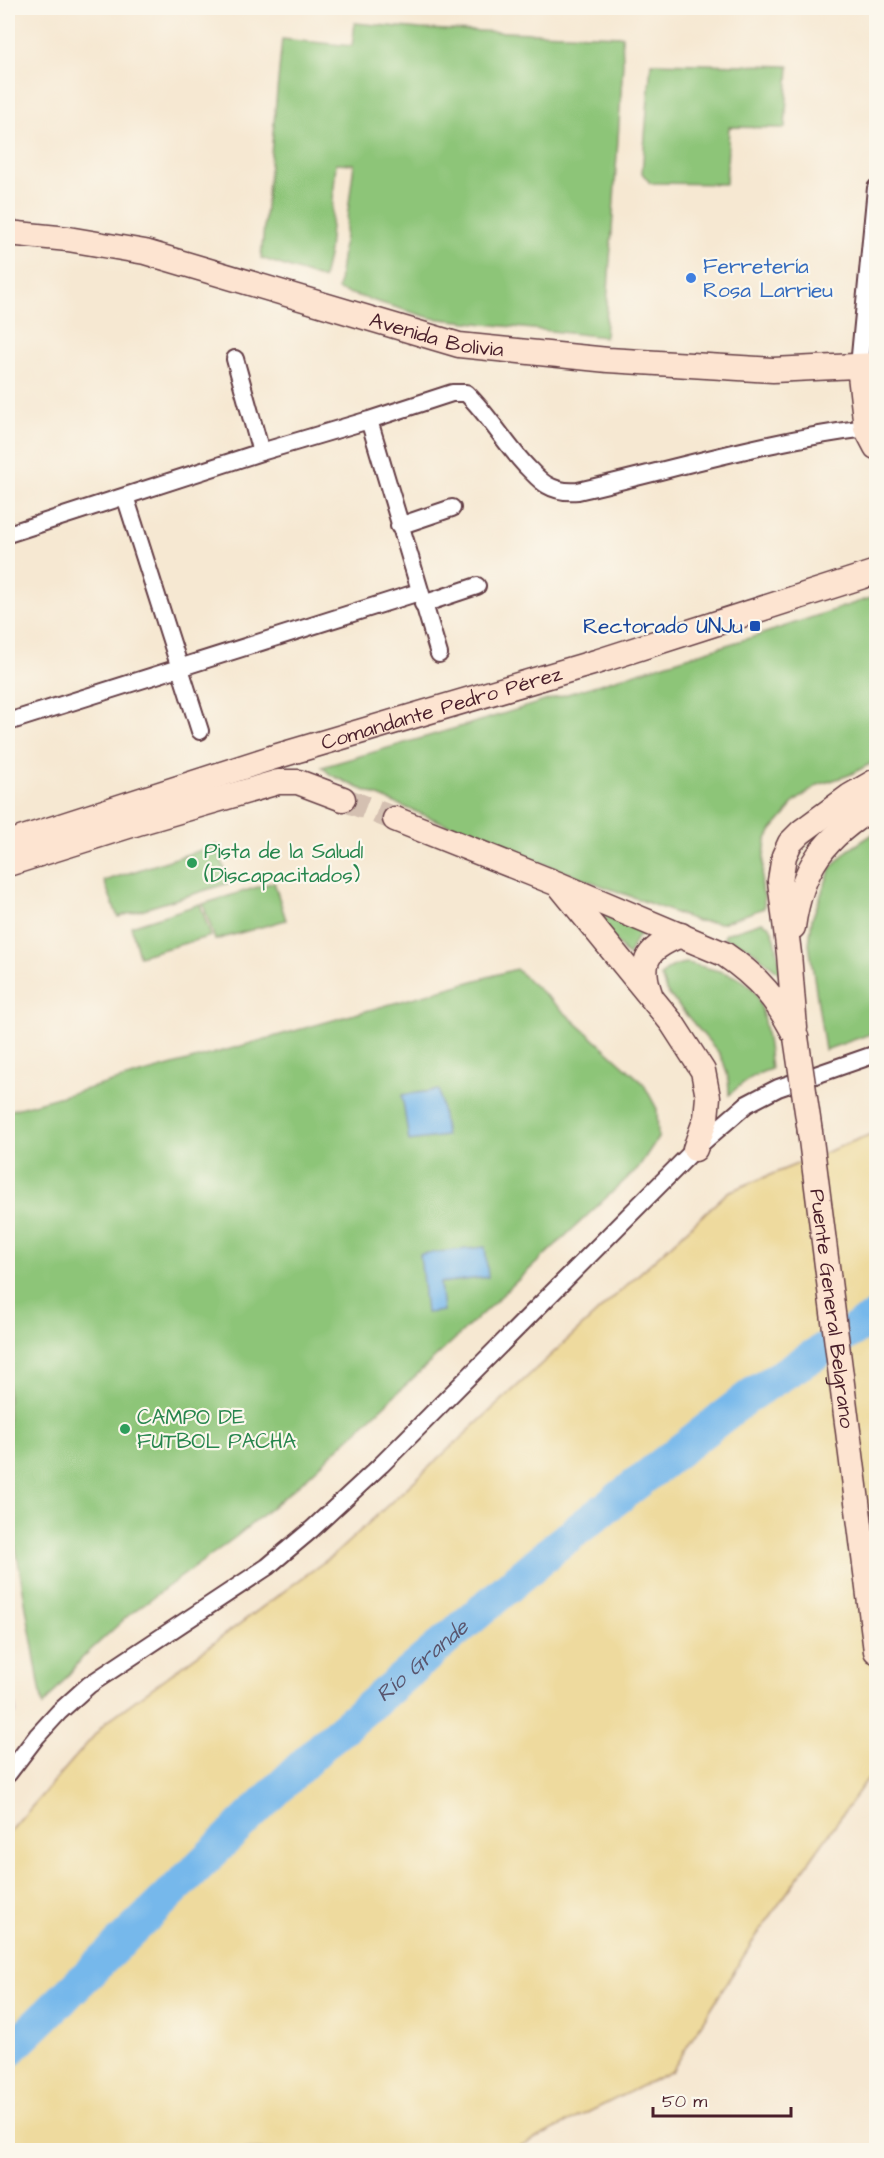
<svg xmlns="http://www.w3.org/2000/svg" width="884" height="2158" viewBox="0 0 884 2158" font-family="'Architects Daughter',sans-serif">
<style>
.industrial{fill:#d2bdc7}
.green{fill:#8dc578;stroke:#6c7252;stroke-width:1.5}
.sand{fill:#eeda9e;stroke:#9c7c64;stroke-width:1.5}
.water{fill:#76b8eb;stroke:#606c8b;stroke-width:1.5}
.lines{fill:none;stroke-linecap:round;stroke-linejoin:round}
.river{stroke:#76b8eb;stroke-width:33}
.secondary-tunnel{stroke:#d4c0b1;stroke-width:24;stroke-dasharray:24 12;stroke-linecap:butt}
.minor-casing{stroke:#643d44;stroke-width:20}
.secondary-casing{stroke:#643d44;stroke-width:27}
.minor{stroke:#fff;stroke-width:16}
.secondary{stroke:#fde4d1;stroke-width:24}
.secondary-bridge-casing{stroke:#643d44;stroke-width:27;stroke-linecap:butt}
.secondary-bridge{stroke:#fde4d1;stroke-width:24}
.shop-dot{fill:#3f7fe0;stroke:#fbf7ec;stroke-width:2}
.transit-dot{fill:#1a4fb4;stroke:#fbf7ec;stroke-width:2}
.leisure-dot{fill:#2e9e5b;stroke:#fbf7ec;stroke-width:2}
.labels{text-anchor:middle;dominant-baseline:central;stroke-width:4.5;stroke-linejoin:round;paint-order:stroke}
.shop-label{font-size:21px;fill:#366cbe;stroke:#fbf7ec;text-anchor:start}
.street-label{font-size:21px;fill:#4a1f2b;stroke:#fbf7ec}
.transit-label{font-size:21px;fill:#164399;stroke:#fbf7ec;text-anchor:end}
.leisure-label{font-size:21px;fill:#27864d;stroke:#fbf7ec;text-anchor:start}
.water-label{font-size:22px;font-style:italic;fill:#59556e;stroke:#fbf7ec}
</style>
<rect width="100%" height="100%" fill="#fbf7ec"/>
<filter id="ink" filterUnits="userSpaceOnUse"><feTurbulence type="fractalNoise" baseFrequency=".0167" numOctaves="2"/><feDisplacementMap in="SourceGraphic" scale="12" xChannelSelector="R" yChannelSelector="G"/><feConvolveMatrix kernelMatrix="1 2 1 2 8 2 1 2 1" color-interpolation-filters="sRGB"/></filter>
<filter id="wash" filterUnits="userSpaceOnUse"><feTurbulence type="fractalNoise" baseFrequency=".008" numOctaves="4" result="noise"/><feDisplacementMap in="SourceGraphic" scale="24" xChannelSelector="R" yChannelSelector="G"/><feGaussianBlur stdDeviation="1.35" result="paint"/><feColorMatrix in="noise" values="0 0 0 0 0 0 0 0 0 0 0 0 0 0 0 0 0 1.4 0 .05"/><feComposite in="paint" operator="in"/></filter>
<g filter="url(#wash)">
<rect width="100%" height="100%" fill="#f6e8d2"/>
<!-- industrial -->
<path class="industrial" d="M8,1656L17,1712L8,1722Z"/>
<!-- green -->
<path class="green" d="M355,23L420,29L622,36L623,63L605,337L431,318L338,290L354,164L336,163L329,251L323,279L261,258L282,39L352,46Z
M651,63L789,66L785,128L729,127L726,184L650,183L642,173Z
M876,596V761L849,775L818,785L792,804L786,814L772,830L766,841L764,856L761,888L764,895V908L722,923L697,921L525,857L359,788L331,775L322,767L470,724L759,635Z
M876,832V1032L825,1050L809,944L812,919L831,868L847,851Z
M217,845L229,883L118,917L104,881Z
M274,882L286,920L215,940L203,904Z
M200,904L211,936L139,956L131,926Z
M590,910L646,931L637,937L628,956Z
M762,922L770,926L775,938L782,975L748,947L724,938L725,934Z
M688,963C709,969 742,973 755,992C764,1005 769,1053 771,1069C754,1074 742,1083 729,1095C729,1079 727,1067 719,1053L666,991L661,976C669,967 676,964 688,963Z
M516,969L643,1083L657,1109L658,1138L638,1168L303,1481L237,1536L130,1614L83,1657L43,1706L14,1537H12L8,1515V1111Z"/>
<!-- sand -->
<path class="sand" d="M876,1132V1767L755,1938L672,2071L512,2150H8V1834L106,1722L336,1553L728,1192Z"/>
<!-- water -->
<path class="water" d="M439,1090L446,1136L409,1141L402,1095Z
M485,1247L488,1277L440,1283L443,1311L426,1313L420,1254Z"/>
<g class="lines">
<!-- river -->
<path class="river" id="s1" d="M8,2052L322,1746L559,1544L752,1394L876,1316"/>
</g>
</g>
<g filter="url(#ink)">
<g class="lines">
<!-- secondary-tunnel -->
<path class="secondary-tunnel" d="M343,799L395,819"/>
<!-- minor casing -->
<g class="minor-casing">
<path id="minor" d="M235,359L261,452L369,420L452,393H466C490,416 506,446 529,469C535,475 540,481 547,485C557,491 567,492 578,491C674,469 769,440 866,428
M859,366L876,188
M369,420L439,654
M125,496L200,731
M399,526L452,508
M8,534L261,452
M423,604L477,586
M8,722L419,592
M8,1774L37,1736L59,1712L89,1685L267,1567L311,1530L381,1465L695,1149L747,1104L778,1088L876,1054"/>
</g>
<!-- secondary casing -->
<g class="secondary-casing">
<g id="secondary">
<path id="s2" d="M8,233L68,239L145,252L459,345L608,360L773,370L876,365"/>
<path d="M859,366L866,428L876,447"/>
<path d="M395,819L558,884L724,954C759,978 777,999 796,1037"/>
<path id="s3" d="M8,843L271,758L596,662L876,572"/>
<path d="M8,864L138,823L278,782H298L343,799"/>
<path d="M559,885L672,1023L703,1071L708,1097L706,1118L695,1149"/>
<path d="M793,927C801,868 825,836 876,806"/>
<path d="M650,994C638,959 649,948 681,935"/>
<path d="M795,1028L789,954L780,881L784,856L790,843L801,832L850,796L876,781"/>
<path id="s4" d="M810,1132L876,1651"/>
</g>
</g>
<!-- minor -->
<use href="#minor" class="minor"/>
<!-- secondary -->
<use href="#secondary" class="secondary"/>
<!-- secondary-bridge casing -->
<g class="secondary-bridge-casing">
<path id="secondary-bridge" d="M796,1037L810,1132"/>
</g>
<!-- secondary-bridge -->
<use href="#secondary-bridge" class="secondary-bridge"/>
</g>
</g>
<!-- markers -->
<circle class="shop-dot" cx="691" cy="278" r="6"/>
<rect class="transit-dot" x="749" y="620" width="12" height="12" rx="3"/>
<g class="leisure-dot">
<circle cx="192" cy="863" r="6"/>
<circle cx="125" cy="1429" r="6"/>
</g>
<g class="labels">
<!-- shop labels -->
<g class="shop-label">
<text x="703" y="266">Ferretería<tspan x="703" dy="24">Rosa Larrieu</tspan></text>
</g>
<!-- street labels -->
<g class="street-label">
<text stroke="none"><textPath href="#s2" startOffset="442">Avenida Bolivia</textPath></text>
<text stroke="none"><textPath href="#s3" startOffset="454">Comandante Pedro Pérez</textPath></text>
<text stroke="none"><textPath href="#s4" startOffset="178">Puente General Belgrano</textPath></text>
</g>
<!-- transit labels -->
<g class="transit-label">
<text x="743" y="626">Rectorado UNJu</text>
</g>
<!-- leisure labels -->
<g class="leisure-label">
<text x="204" y="851">Pista de la Salud1<tspan x="204" dy="24">(Discapacitados)</tspan></text>
<text x="137" y="1417">CAMPO DE<tspan x="137" dy="24">FUTBOL PACHA</tspan></text>
</g>
<!-- water labels -->
<g class="water-label">
<text stroke="none"><textPath href="#s1" startOffset="570">Río Grande</textPath></text>
</g>
</g>
<!-- margin -->
<rect width="884" height="2158" fill="none" stroke="#fbf7ec" stroke-width="30"/>
<!-- scale -->
<path d="M653 2107v9h138v-9" fill="none" stroke="#4a1f2b" stroke-width="3"/>
<text x="662" y="2107" font-size="18" fill="#4a1f2b" stroke="#fbf7ec" stroke-width="4.5" paint-order="stroke">50 m</text>
</svg>
